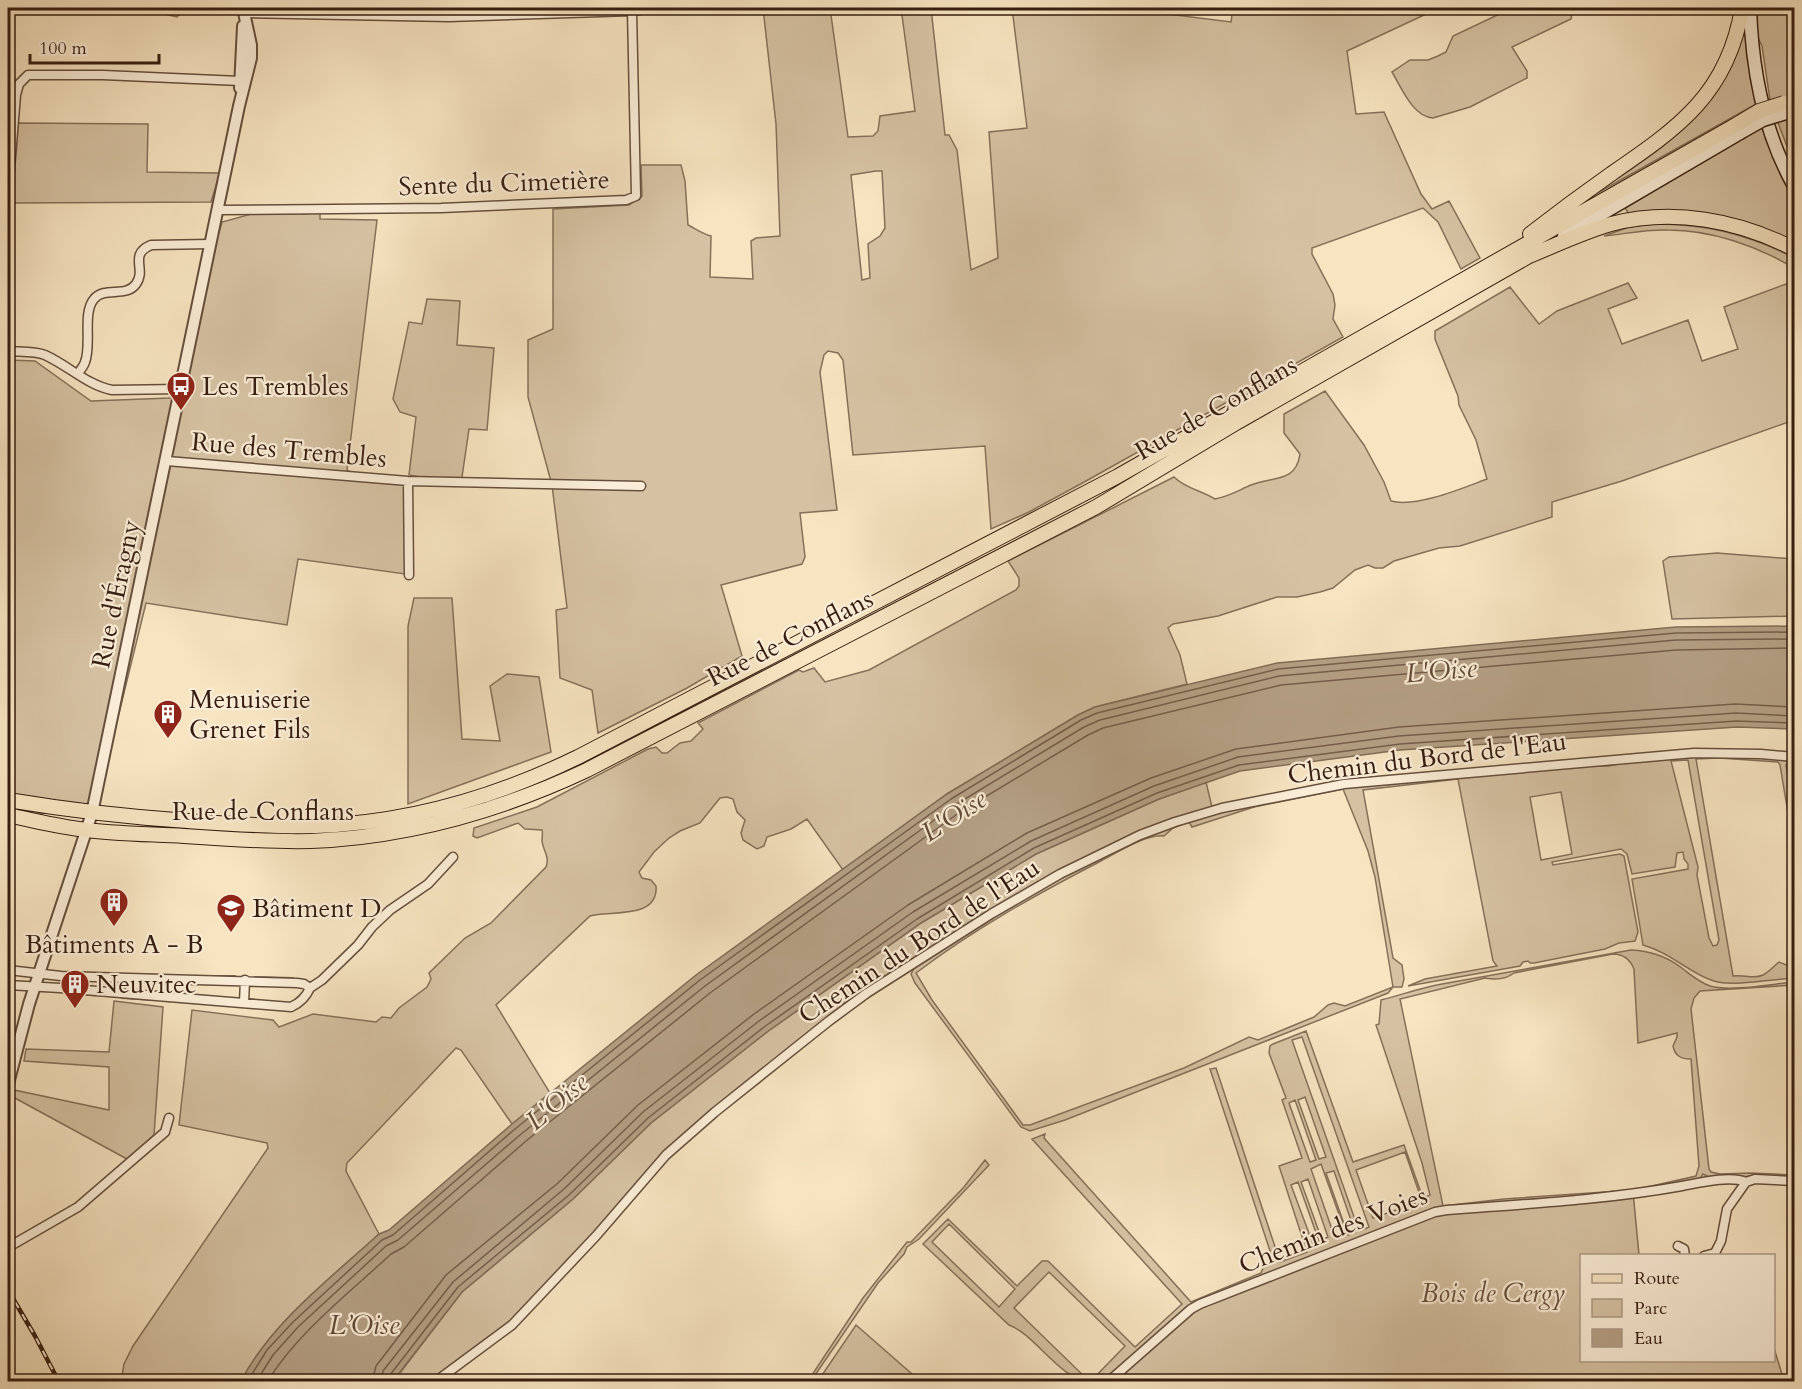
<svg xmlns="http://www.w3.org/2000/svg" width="1802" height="1389" viewBox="0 0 1802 1389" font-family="Cardo,serif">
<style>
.green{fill:#d6c2a3;stroke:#86705a;stroke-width:1.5;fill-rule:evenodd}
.water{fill:#b5a085;stroke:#826c57;stroke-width:1.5}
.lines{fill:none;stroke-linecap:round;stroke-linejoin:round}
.shore{stroke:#765e4b;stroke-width:1.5}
.stream{stroke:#826c57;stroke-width:2}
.minor-casing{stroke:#664f3d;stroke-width:11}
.tertiary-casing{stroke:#664f3d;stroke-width:14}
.secondary-casing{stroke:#361d11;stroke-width:15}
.primary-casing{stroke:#361d11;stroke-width:16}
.minor{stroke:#faedd7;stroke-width:8}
.tertiary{stroke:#faedd7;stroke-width:10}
.secondary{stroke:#faedd7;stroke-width:12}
.primary{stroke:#f7e4c1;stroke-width:14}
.rail-casing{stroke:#361d11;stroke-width:4.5}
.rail{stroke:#faedd7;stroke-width:2;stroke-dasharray:7;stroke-linecap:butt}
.secondary-bridge-casing{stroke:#361d11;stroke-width:15;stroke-linecap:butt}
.primary-bridge-casing{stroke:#361d11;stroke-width:16;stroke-linecap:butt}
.secondary-bridge{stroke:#faedd7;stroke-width:12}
.primary-bridge{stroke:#f7e4c1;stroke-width:14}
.labels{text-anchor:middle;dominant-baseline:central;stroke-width:4.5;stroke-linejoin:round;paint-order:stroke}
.street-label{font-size:26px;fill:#361d11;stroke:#faedd7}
.poi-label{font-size:26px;fill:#361d11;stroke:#faedd7;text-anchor:start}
.park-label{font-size:26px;font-style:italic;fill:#664f3d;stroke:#faedd7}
.water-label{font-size:27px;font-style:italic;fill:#624b3a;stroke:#faedd7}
</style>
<rect width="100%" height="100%" fill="#f7e4c1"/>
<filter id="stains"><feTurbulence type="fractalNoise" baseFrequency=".00333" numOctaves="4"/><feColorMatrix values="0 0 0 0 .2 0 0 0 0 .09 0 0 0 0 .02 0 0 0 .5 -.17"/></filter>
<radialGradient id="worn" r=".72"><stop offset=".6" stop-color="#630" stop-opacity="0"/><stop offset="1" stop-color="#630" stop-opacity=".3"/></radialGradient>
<!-- green -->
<path class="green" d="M138,8H186L177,17Z
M763,8H830L848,137L873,136L878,131L880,116L915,111L901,8H931L945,135H949L957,150L971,270L998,258L989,132L1027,128L1012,8H1119L1231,22L1233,8H1439L1347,51L1356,114L1384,112L1421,194L1432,209L1449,201L1480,258L1461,269L1438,222L1423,208L1312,248V254L1333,294L1335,305L1333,319L1343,337L1086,481L1029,512L991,529L985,446L853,455L843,360L838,353L828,351L824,355L820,372L837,510L800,513L805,557L802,564L721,585L742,656L687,688L598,733L592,690L560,678L556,610L567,608L552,485L528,397V340L553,329V209L629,205L642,196L641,165H681L685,181L688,225C696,229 703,234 711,236L710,277L753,279L751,241L756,238L780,236L776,124ZM876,171H882L885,228L880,236L868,244L870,278L862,280L851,175Z
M1512,8H1566L1572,14L1571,19L1512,47L1527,71V78L1470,107L1433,118C1413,117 1401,87 1392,72L1410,60H1428L1438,56L1446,52L1453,36Z
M1756,8H1794V96L1770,100L1762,46L1758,38Z
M1745,20L1748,53L1756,104L1594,195L1593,193L1674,136L1703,107Z
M1794,117V165L1777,120Z
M16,123L148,124L147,172L220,173L211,202L10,203Z
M1761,126L1776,163L1794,197V243L1788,240L1629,214L1625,208Z
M259,212H273L275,214L299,212L302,214L320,212V219L377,220L347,470L355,475L406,482L405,574L298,559L287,625L146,603L97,803L8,820V360L35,361L91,401L170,398L222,222Z
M1652,224C1704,223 1749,234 1794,258V268C1757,246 1712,230 1668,230C1647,229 1625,234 1604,236L1629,227Z
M1794,281V420L1622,481L1552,502V517L1460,546L1439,548L1394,561L1383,568H1375L1368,565L1355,570L1333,588L1320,592L1297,597H1277L1218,616L1173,624L1168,628L1180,655L1187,684L1095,707L1078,715L947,794L843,870L807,819L791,829L767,837L764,846L757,849L743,840L741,833L745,820L737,812L733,799L727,797L720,798L700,823L680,831L669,838L654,852L639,872L642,878L651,880L656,886C659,920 609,910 590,916L496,1005L550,1093L512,1124L461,1050L456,1048L347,1163L346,1171L379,1234C330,1279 272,1322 241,1381L121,1382L124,1364L133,1346L268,1148L267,1143L179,1125L192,1010L273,1020L279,1027L313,1014L376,1022L382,1017L391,1018L399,1008L427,987L431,979L429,973L465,938L491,923L546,867C550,856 543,851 542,841C542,837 543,833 542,830L525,829L518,823L477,838L473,836L474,828L537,807L648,749L656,747L662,753H667L680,743L691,741L703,729L698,723L799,670L803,672L814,668L825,682L869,670L1016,590L1019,586V578L1008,561L1174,477C1186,489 1201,490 1215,499C1230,496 1239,490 1251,485C1273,476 1296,483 1300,454L1284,433V414L1325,391L1364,445L1384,482L1391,501C1416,508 1463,488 1487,479L1476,440L1459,405L1458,396L1435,339V331L1510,287L1539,324L1557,311L1628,283L1637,298L1608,309L1622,344L1688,320L1702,361L1738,349L1724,307Z
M427,299L460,301L457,345L494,348L487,430L469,429L461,484L409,475L416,417L400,412L393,399L409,322L422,324Z
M1717,553L1794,559V616L1672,619L1663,561L1669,557Z
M414,598H452L462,739L500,741L490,686L507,674L539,677L551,752L408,804V626Z
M1698,755L1794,759V763L1788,762L1786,765L1794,815V849L1780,765L1778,762L1719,758L1696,759L1733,976C1744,974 1753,980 1763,975C1769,972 1774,966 1779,962L1794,968V978C1774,979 1733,987 1714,981C1690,974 1672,953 1643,945L1632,879L1688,869V864L1684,859L1683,852L1677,853L1675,867L1632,874L1627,854L1621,849L1552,862L1553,865L1620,854L1624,856L1638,932L1635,941L1619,943L1605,949L1534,963H1530L1528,961L1523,962L1520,966L1408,986L1425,979L1497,966L1493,961L1458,779L1363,790L1393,958L1402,965L1404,979L1402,987H1393L1388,993L1065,1120L1030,1131L1021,1127L915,983L911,974L916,965L1051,882L1167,826L1256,803L1357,785L1585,766H1609L1637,760ZM1688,760L1719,940L1717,945L1713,946L1709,938L1697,875L1698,867L1671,761ZM1343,789L1368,851L1375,877L1393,987L1345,1006L1334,1003L1328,1005L1314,1017L1258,1040L1249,1037L1184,1068L1030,1125H1023L932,1000L916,973C974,929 1037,894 1101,861C1118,852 1146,834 1164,836L1173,828L1189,822L1192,827L1254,807ZM1561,792L1572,854L1541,860L1530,797Z
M1206,782L1212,807L1143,831L906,964L845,1002L828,1020L715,1110L511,1323L432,1381L393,1382L462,1292L573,1199L651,1123L767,1032L921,923L1036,854L1159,799Z
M1631,950C1649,951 1664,955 1679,966C1689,973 1698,982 1710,986C1730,992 1772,984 1794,982V985L1700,991L1694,998L1691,1009L1709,1169L1711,1172L1720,1174L1750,1173L1794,1175V1179L1762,1176L1711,1178L1703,1174L1699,1180L1633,1192L1639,1255L1582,1256V1360H1774V1348L1784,1381H1112L1194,1303L1105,1381H1091L1125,1346L1049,1272L1014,1308L1089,1381C1059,1379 1036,1335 1009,1325L923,1244L948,1219L1017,1286L1042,1261H1048L1135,1347L1182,1304L1032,1139L1045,1134L1044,1138L1191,1302L1261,1273L1263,1268L1274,1263L1210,1069L1216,1068L1280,1262L1307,1252L1279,1166L1302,1158L1282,1100L1286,1098L1269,1053L1270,1046L1273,1044L1306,1031L1353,1162L1404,1145L1423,1198L1430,1195L1422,1163L1376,1025L1379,1024L1381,1000C1401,995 1420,988 1442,984ZM1613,954C1624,954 1630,959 1634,969L1638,1043L1677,1033V1037L1673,1046C1675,1056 1681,1059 1691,1059L1699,1166L1696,1176L1634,1190L1504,1199L1443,1206L1400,999L1485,978C1495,980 1505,980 1514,973ZM1302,1037L1369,1227L1359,1231L1292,1040ZM1305,1097L1326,1157L1319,1159L1298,1100ZM1295,1100L1316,1160L1310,1162L1289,1103ZM1405,1152L1422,1201L1373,1218L1356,1170ZM1321,1164L1346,1234L1335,1238L1311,1169ZM1334,1171L1355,1232L1348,1235L1326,1173ZM1308,1179L1328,1237L1322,1240L1301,1182ZM1298,1182L1319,1241L1313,1244L1291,1185ZM949,1224L1015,1289L999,1307L932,1242Z
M114,1001L163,1007L154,1135L127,1159L13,1097L14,1090L109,1110V1067L24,1061L26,1049L109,1052Z
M985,1160L989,1165L919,1239L907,1247L904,1254L878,1283L811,1381H808L863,1298L907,1242H911L964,1187Z
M856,1325L920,1381H818Z"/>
<!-- water -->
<path class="water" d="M1794,626V729L1737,727L1400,750L1240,771L1159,799L1036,854L921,923L767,1032L651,1123L573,1199L462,1292L393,1381H241C272,1322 330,1279 379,1234L389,1230L512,1124L696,975L947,794L1078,715L1095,707L1277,663L1676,627Z"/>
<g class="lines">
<!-- shore -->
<path class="shore" d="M247,1382L267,1350L293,1322L382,1240L393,1235L515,1129L700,980L951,799L1081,720L1097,713L1278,669L1676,633L1794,632
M256,1382L273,1355L298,1327L386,1246L398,1240L520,1135L705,986L955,805L1084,727L1100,720L1279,676L1676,640L1794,639
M267,1382C298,1332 348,1294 391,1254L404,1247L526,1141L710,993L960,812L1088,735L1103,728L1281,685L1676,650L1794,648
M372,1382L376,1366L446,1275L558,1183L638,1105L754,1014L908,905L1027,833L1151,778L1236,749L1399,727L1735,704L1794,707
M381,1382L383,1371L453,1282L564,1189L643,1112L759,1021L913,912L1031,841L1154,786L1238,757L1399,736L1736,713L1794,716
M388,1382L390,1375L458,1287L569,1195L648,1118L764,1027L917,919L1034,848L1157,793L1239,765L1400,744L1736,721L1794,723"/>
<!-- stream -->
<path class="stream" d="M137,974L158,975
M200,976H235
M255,977L293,978
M71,994L110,996
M122,998L156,1000"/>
<!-- minor casing -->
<g class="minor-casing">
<path id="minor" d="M244,13L449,17L632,11L652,8
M8,193L16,95L19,84L28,75H103L240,81L246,79
M218,210L441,208L626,200L636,196L632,11
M8,351C19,352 35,351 45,355C69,366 87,385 112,390L181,389
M78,374C80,370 84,366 85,362C92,345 82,313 94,299C105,286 126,298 136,284C147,269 128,255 151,245L211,244
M167,461L408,481L641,486
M408,481L409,575
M8,970L61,976L297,983L304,984L310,988C306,997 300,1003 291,1007L60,988L8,985
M310,988L322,980L358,945L372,927L390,910L428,884L453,857
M244,1003L245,980
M8,1240L12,1245L78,1207L165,1132L169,1118
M1678,1246L1684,1249L1685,1256
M1704,1256L1715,1253L1721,1241L1727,1209L1746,1182L1755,1179L1794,1181
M435,1382L512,1325L596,1236L666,1155L715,1112L829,1021L867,993L991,914L1060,874L1140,835L1175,822L1222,808L1344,784L1694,753L1761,754L1794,757
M1108,1382L1191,1309L1200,1304L1435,1212L1447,1210C1525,1204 1604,1200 1682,1186C1698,1183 1730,1175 1746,1182"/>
</g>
<!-- tertiary casing -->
<g class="tertiary-casing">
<path id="tertiary" d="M240,88L243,26
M8,1084L29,1004L92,813L239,106L251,58V45L243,8"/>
</g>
<!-- secondary casing -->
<g class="secondary-casing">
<path id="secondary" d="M1750,8C1752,70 1763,131 1794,186
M1564,236L1740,133"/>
</g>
<!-- primary casing -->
<g class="primary-casing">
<path id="primary" d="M1530,234C1557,213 1584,193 1611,174C1678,128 1728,94 1742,8
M8,800C68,810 127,817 188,821C231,824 273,827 315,826C407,823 496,797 578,757L1118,476L1734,126
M8,815C31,820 55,826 79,829C113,834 149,834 184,836C226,839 269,842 311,841C408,837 500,811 587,770L1096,507L1236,423L1529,256C1556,245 1583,232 1611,224C1673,208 1738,220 1794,249"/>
</g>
<!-- minor -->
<use href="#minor" class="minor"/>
<!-- tertiary -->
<use href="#tertiary" class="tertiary"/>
<!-- secondary -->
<use href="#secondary" class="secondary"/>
<!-- primary -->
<use href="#primary" class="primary"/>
<!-- rail casing -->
<g class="rail-casing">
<path id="rail" d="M8,1290L35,1336L59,1382"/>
</g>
<!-- rail -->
<use href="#rail" class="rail"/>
<!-- secondary-bridge casing -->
<g class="secondary-bridge-casing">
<path id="secondary-bridge" d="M1740,133L1763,120L1786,113"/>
</g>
<!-- primary-bridge casing -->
<g class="primary-bridge-casing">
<path id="primary-bridge" d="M1734,126L1759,111L1784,103"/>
</g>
<!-- secondary-bridge -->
<use href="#secondary-bridge" class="secondary-bridge"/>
<!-- primary-bridge -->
<use href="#primary-bridge" class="primary-bridge"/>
</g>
<!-- icons -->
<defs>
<g id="bus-pin" transform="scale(1.5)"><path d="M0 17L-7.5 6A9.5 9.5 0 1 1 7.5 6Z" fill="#8f2418" stroke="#faedd7"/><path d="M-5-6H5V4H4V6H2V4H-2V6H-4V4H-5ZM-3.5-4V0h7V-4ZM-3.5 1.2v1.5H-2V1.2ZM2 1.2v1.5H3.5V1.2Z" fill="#fff"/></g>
<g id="building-pin" transform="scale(1.5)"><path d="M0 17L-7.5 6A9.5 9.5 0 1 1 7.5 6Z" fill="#8f2418" stroke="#faedd7"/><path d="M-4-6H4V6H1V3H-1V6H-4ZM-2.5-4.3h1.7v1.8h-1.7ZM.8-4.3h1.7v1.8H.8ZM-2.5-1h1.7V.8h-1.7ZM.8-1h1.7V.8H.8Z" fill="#fff"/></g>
<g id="university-pin" transform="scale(1.5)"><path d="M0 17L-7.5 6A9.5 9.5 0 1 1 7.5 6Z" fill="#8f2418" stroke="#faedd7"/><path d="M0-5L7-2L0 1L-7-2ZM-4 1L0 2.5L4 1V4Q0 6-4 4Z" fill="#fff"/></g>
</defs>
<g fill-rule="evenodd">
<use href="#bus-pin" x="181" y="386"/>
<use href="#building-pin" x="168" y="714"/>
<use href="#building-pin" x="114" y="902"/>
<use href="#university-pin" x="231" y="908"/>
<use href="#building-pin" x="75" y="984"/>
</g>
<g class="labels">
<!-- street labels -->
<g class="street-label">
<text transform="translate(504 183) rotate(-2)">Sente du Cimetière</text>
<text transform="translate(1216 408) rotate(-30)">Rue de Conflans</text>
<text transform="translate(289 450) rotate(5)">Rue des Trembles</text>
<text transform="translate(116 594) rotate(-78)">Rue d'Éragny</text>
<text transform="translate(790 638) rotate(-27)">Rue de Conflans</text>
<text transform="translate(1427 758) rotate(-7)">Chemin du Bord de l'Eau</text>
<text x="263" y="811">Rue de Conflans</text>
<text transform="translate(919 941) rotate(-33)">Chemin du Bord de l'Eau</text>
<text transform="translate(1333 1230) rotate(-21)">Chemin des Voies</text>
</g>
<!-- poi labels -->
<g class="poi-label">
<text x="202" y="386">Les Trembles</text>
<text x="189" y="699">Menuiserie<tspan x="189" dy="30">Grenet Fils</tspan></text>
<text x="252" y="908">Bâtiment D</text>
<text x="114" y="944" text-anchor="middle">Bâtiments A - B</text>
<text x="96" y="984">Neuvitec</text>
</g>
<!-- park labels -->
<g class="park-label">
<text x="1493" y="1293">Bois de Cergy</text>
</g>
<!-- water labels -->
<g class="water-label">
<text transform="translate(1441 671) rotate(-5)">L'Oise</text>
<text transform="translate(954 816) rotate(-33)">L'Oise</text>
<text transform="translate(557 1102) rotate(-40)">L'Oise</text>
<text x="364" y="1325">L’Oise</text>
</g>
</g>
<!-- margin -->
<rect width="1802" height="1389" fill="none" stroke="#f7e4c1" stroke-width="30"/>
<rect x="9" y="9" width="1784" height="1371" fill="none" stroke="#361d11" stroke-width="3"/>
<rect x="15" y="15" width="1772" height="1359" fill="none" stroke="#361d11" stroke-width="1.5"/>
<!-- legend -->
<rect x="1580" y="1254" width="195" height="108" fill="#faedd7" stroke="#ac9a88" stroke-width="1.5"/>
<rect x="1592" y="1274" width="30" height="9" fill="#f7e4c1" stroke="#ac9a88" stroke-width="1.5"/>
<text x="1634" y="1284" font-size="18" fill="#361d11">Route</text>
<rect x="1592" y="1299" width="30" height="18" fill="#d6c2a3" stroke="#ac9a88" stroke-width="1.5"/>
<text x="1634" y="1314" font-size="18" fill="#361d11">Parc</text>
<rect x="1592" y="1329" width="30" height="18" fill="#b5a085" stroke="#ac9a88" stroke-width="1.5"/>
<text x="1634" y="1344" font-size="18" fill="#361d11">Eau</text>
<!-- scale -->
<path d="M30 54v9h129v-9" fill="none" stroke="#361d11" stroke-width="3"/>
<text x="39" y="54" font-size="18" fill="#361d11" stroke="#faedd7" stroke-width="4.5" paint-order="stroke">100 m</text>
<rect width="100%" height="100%" filter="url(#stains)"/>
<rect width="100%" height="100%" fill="url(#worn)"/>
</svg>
